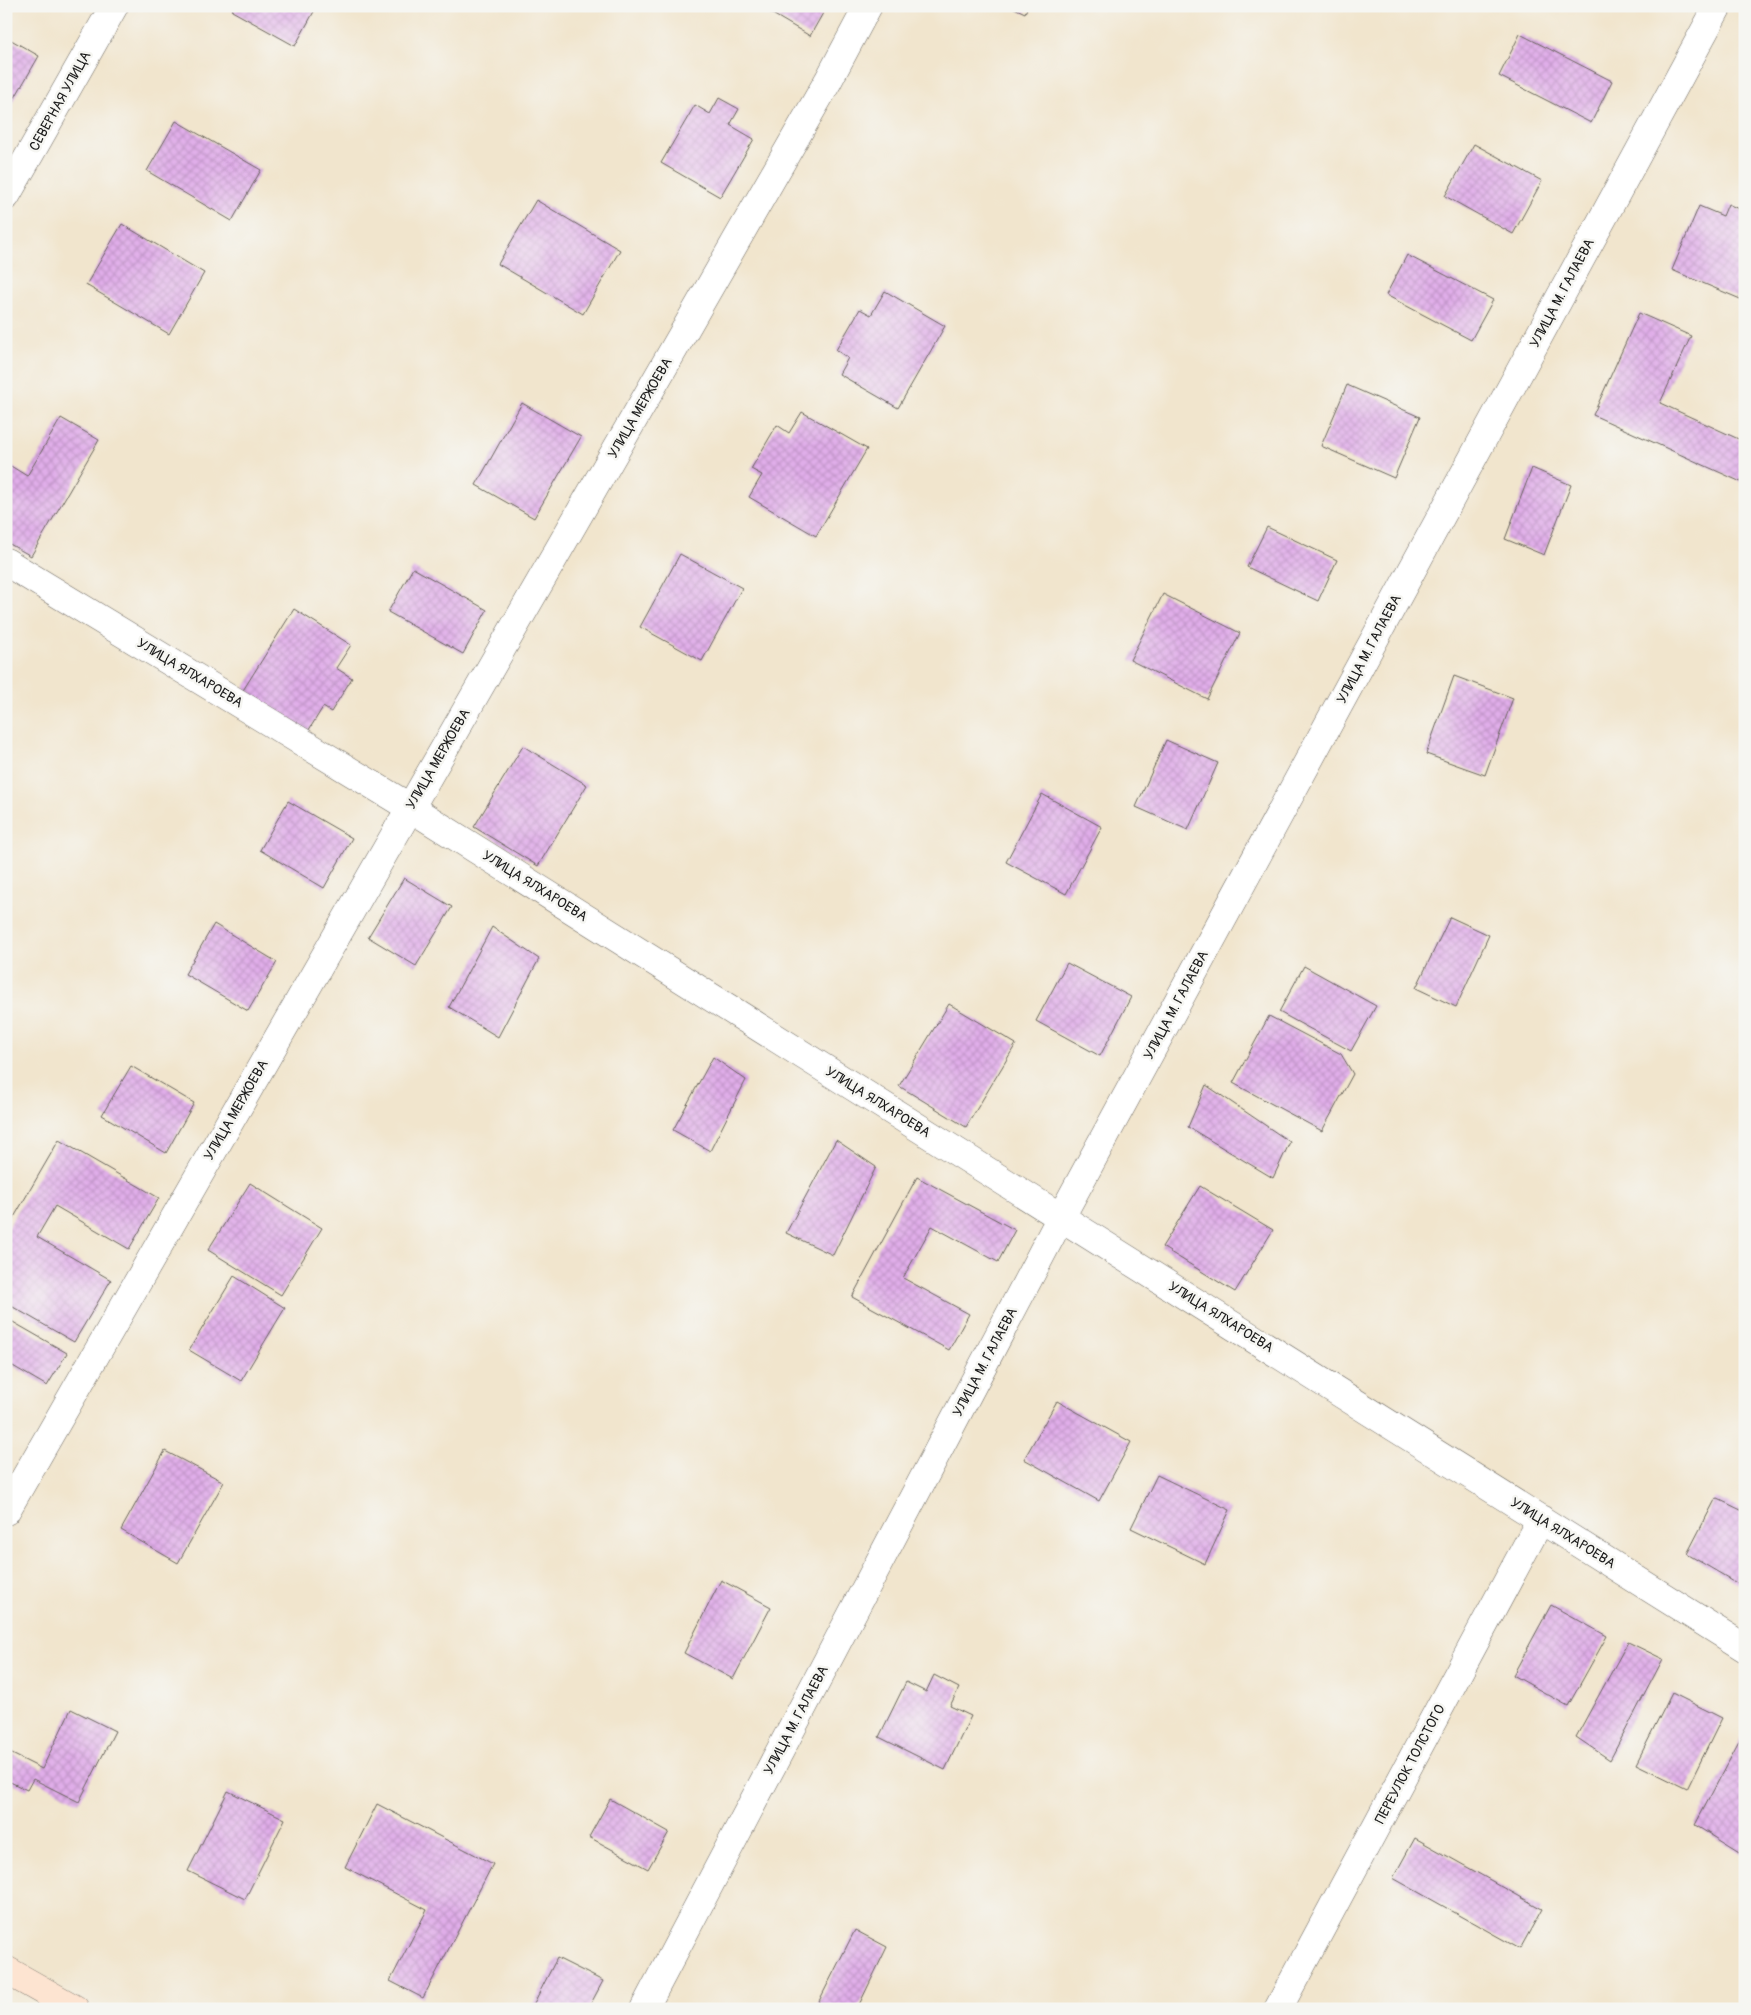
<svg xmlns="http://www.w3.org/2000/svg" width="1751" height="2015" viewBox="0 0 1751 2015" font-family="Pangolin,sans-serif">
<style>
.building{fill:url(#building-cross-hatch)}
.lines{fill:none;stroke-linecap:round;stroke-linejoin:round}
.street-casing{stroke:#67625a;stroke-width:29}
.secondary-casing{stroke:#67625a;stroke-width:29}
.street{stroke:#fff;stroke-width:28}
.secondary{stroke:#fde4d1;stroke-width:28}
.labels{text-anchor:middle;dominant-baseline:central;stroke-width:5;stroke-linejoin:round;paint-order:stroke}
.street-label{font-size:14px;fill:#1c1c1c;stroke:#f6f6f2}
</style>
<defs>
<pattern id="building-cross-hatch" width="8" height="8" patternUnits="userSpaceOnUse" patternTransform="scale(1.25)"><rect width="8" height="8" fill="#e0ade9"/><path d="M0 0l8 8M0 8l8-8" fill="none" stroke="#c094c7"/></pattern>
</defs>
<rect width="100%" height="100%" fill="#f6f6f2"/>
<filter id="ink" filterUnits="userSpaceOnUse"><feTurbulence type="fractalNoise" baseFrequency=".02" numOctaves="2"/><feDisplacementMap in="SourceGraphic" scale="10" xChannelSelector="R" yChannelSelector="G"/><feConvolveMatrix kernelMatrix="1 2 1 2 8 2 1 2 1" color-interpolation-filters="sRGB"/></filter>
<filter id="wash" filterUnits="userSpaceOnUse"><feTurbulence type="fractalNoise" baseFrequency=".0096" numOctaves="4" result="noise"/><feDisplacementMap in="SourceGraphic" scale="20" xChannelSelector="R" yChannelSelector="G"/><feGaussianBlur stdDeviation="1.12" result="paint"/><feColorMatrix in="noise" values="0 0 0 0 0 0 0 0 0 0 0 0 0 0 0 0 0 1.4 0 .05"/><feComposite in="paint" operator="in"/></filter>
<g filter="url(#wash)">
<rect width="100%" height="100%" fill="#f1e5cd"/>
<g id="blocks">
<!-- building -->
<path class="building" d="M234,6H317L295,46L232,11Z
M759,6H827L810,36Z
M1010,6H1028L1025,13Z
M1520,34L1612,81L1591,123L1499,76Z
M6,37L39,56L6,113Z
M719,98L739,109L730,125L754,139L720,197L661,163L695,105L710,114Z
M176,121L261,170L232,221L147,171Z
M1474,144L1542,181L1513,234L1445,196Z
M536,200L620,250L583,314L498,264Z
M1728,204L1745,212V301L1672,270L1699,206L1723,216Z
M122,224L204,273L169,334L86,285Z
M1407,255L1493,300L1471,340L1386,295Z
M885,291L945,326L898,408L839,374L848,358L836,350L860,309L871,315Z
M1639,313L1691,336L1660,403L1745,442V474L1741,482L1593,415Z
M1347,385L1420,417L1394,478L1321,446Z
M522,403L581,437L534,518L476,485Z
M802,412L867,449L816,536L749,497L762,475L751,469L777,425L789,433Z
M61,418L99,440L31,556L6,542V463L27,476Z
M1532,468L1571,485L1544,555L1505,539Z
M1267,527L1337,560L1318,601L1247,567Z
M680,554L742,588L702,661L640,627Z
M413,568L487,610L463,654L388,612Z
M1163,594L1240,633L1207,699L1130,660Z
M294,609L351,645L336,668L352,678L331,712L323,707L307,733L242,692Z
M1454,676L1513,698L1485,775L1426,754Z
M1166,740L1218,763L1188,830L1136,807Z
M523,746L587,785L538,866L474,827Z
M1042,794L1102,827L1066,894L1006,862Z
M288,801L352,838L324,888L260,850Z
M404,878L452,907L416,966L368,937Z
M1450,917L1489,935L1456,1007L1416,988Z
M214,924L277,962L248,1011L185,974Z
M492,927L539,959L498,1037L449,1007Z
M1067,963L1131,997L1100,1056L1036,1021Z
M1304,966L1376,1006L1351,1051L1279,1012Z
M949,1004L1016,1044L966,1127L899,1086Z
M1269,1016L1341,1054L1353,1074L1322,1131L1233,1083Z
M713,1057L746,1080L710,1151L673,1130Z
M131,1066L194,1103L166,1153L102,1115Z
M1206,1085L1290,1142L1273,1178L1188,1127Z
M59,1140L159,1198L129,1249L55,1206L37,1237L111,1280L74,1342L6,1303V1231Z
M836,1140L876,1167L833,1255L786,1233Z
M917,1177L1015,1230L998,1262L932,1226L903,1278L969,1314L949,1350L852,1297Z
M250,1183L322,1228L281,1295L208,1250Z
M1200,1186L1273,1230L1235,1292L1162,1247Z
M234,1276L285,1308L241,1381L189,1350Z
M6,1318L67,1353L47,1386L6,1362Z
M1057,1401L1131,1442L1099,1501L1024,1459Z
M165,1451L224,1482L178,1563L121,1530Z
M1157,1475L1230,1510L1205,1564L1131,1528Z
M1716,1498L1745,1512V1575L1740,1585L1687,1554Z
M721,1580L771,1607L733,1679L684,1653Z
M1551,1605L1607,1636L1568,1706L1513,1675Z
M1628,1642L1663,1659L1610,1760L1576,1737Z
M934,1675L959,1688L950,1706L971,1716L945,1770L879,1737L906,1682L926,1692Z
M1672,1693L1722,1718L1687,1789L1636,1764Z
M71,1709L115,1731L79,1802L33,1779L27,1790L6,1780V1751L42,1769Z
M1745,1731V1856L1695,1825Z
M228,1791L285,1819L245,1899L188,1871Z
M610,1799L669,1832L648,1869L589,1837Z
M377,1804L493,1864L423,1998L390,1981L427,1910L345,1867Z
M1415,1838L1542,1909L1520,1949L1393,1878Z
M855,1930L887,1947L857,2009H815Z
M557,1958L603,1981L588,2009H531Z
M1745,1997V2009H1739Z"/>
</g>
</g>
<g filter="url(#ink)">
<use href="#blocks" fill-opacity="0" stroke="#67625a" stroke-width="1"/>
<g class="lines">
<!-- street casing -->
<g class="street-casing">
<path id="street" d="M6,196L114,6
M6,562L409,807L1745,1648
M6,1511L828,81L868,6
M644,2009L1061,1217L1718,6
M1278,2009L1541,1519"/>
</g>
<!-- secondary casing -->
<g class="secondary-casing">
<path id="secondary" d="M6,1970L75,2009"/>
</g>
<!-- street -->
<use href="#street" class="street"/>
<!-- secondary -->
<use href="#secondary" class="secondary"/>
</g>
</g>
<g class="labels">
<!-- street labels -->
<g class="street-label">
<text transform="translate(60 101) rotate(-61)">СЕВЕРНАЯ УЛИЦА</text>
<text transform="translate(1562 293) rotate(-62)">УЛИЦА М. ГАЛАЕВА</text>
<text transform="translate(640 408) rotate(-60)">УЛИЦА МЕРЖОЕВА</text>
<text transform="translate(1369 649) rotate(-62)">УЛИЦА М. ГАЛАЕВА</text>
<text transform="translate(190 673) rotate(31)">УЛИЦА ЯЛХАРОЕВА</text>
<text transform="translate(438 759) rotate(-60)">УЛИЦА МЕРЖОЕВА</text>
<text transform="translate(535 886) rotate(32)">УЛИЦА ЯЛХАРОЕВА</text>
<text transform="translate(1176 1005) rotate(-62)">УЛИЦА М. ГАЛАЕВА</text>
<text transform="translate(878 1102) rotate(32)">УЛИЦА ЯЛХАРОЕВА</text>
<text transform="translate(236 1110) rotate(-60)">УЛИЦА МЕРЖОЕВА</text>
<text transform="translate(1221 1317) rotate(32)">УЛИЦА ЯЛХАРОЕВА</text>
<text transform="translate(985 1362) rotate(-62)">УЛИЦА М. ГАЛАЕВА</text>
<text transform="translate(1563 1533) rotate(32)">УЛИЦА ЯЛХАРОЕВА</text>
<text transform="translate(796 1720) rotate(-62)">УЛИЦА М. ГАЛАЕВА</text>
<text transform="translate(1410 1764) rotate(-62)">ПЕРЕУЛОК ТОЛСТОГО</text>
</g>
</g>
<!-- margin -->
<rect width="1751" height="2015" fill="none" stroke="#f6f6f2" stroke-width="25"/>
</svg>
